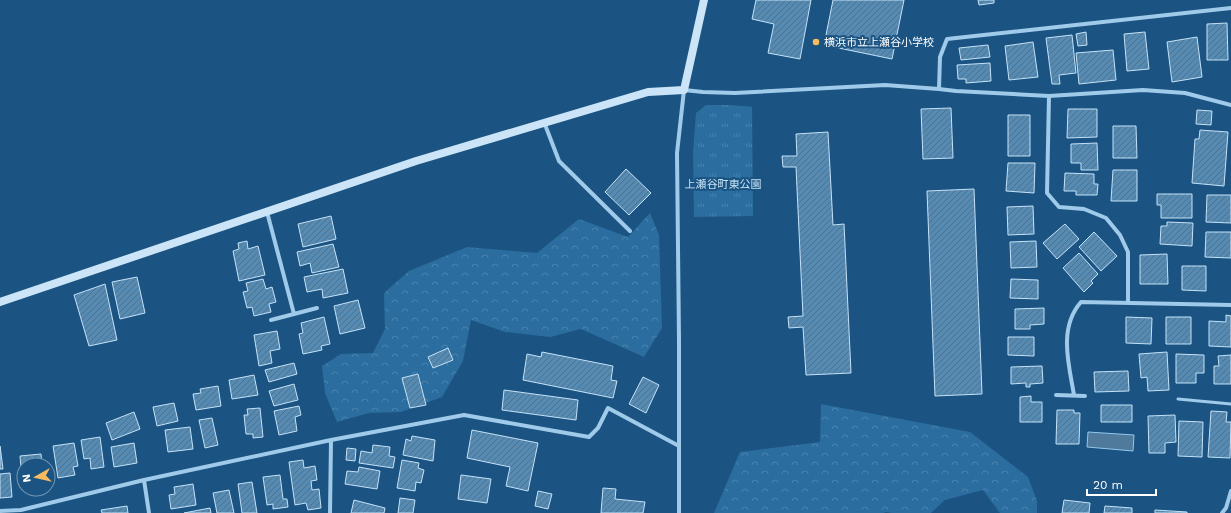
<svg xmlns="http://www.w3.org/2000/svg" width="1231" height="513" viewBox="0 0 1231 513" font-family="'Work Sans','Noto Sans JP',sans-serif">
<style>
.grass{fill:url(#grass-tufts)}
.forest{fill:url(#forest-crowns)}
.water{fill:#507a9c;stroke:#93c7ec}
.building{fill:url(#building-hatch);stroke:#c4e2f8}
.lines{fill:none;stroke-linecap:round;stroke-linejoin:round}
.lane{stroke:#a0caea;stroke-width:3}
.street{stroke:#a0caea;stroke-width:4}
.secondary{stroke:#cbe4f8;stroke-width:8}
.poi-dot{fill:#fbba5d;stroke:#1b5482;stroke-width:1.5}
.labels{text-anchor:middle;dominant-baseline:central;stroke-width:4;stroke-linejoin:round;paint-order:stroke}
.poi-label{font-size:11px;fill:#fff;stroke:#1b5482;text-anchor:start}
.park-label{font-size:11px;fill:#c4e2f8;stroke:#1b5482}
</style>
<defs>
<pattern id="grass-tufts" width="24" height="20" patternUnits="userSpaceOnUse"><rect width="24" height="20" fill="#2a6d9e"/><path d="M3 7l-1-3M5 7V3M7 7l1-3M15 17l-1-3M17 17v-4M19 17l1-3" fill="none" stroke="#4a83ad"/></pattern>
<pattern id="forest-crowns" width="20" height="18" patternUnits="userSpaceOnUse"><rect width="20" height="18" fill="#2a6d9e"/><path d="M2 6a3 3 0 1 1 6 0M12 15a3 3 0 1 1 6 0" fill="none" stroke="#4a83ad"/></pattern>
<pattern id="building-hatch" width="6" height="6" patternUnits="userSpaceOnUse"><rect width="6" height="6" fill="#558ab3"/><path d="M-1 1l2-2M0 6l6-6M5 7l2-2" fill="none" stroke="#51718a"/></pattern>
</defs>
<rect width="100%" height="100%" fill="#1b5482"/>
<!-- grass -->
<path class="grass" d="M706,105H731L752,107L753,216L694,217L693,152L696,113Z"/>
<!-- forest -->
<path class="forest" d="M650,213L659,235L662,328L644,357L581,329L550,337L505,332L471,320L463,361L442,397L401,412L369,413L337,422L325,393L322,366L341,354L373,353L385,329L384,293L409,271L467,247L537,253L579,219L628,237Z
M821,404L970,432L1028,477L1037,501V513H1000L983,490L945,500L931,513H892L886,512L883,513H714L740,452L820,442Z"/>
<!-- water -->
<path class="water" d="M1088,432L1134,435L1133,451L1087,447Z"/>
<!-- building -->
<path class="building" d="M756,0H811L800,59L768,53L774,24L752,19Z
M833,0H904L892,59L824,45Z
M978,0H994V3L979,5Z
M1227,23L1228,60H1207V24Z
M1086,32L1087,45L1078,46L1076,34Z
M1145,32L1149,69L1127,71L1124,34Z
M1072,35L1076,73L1059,75L1060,84H1052L1046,38Z
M1197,37L1202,77L1172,82L1167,42Z
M1033,42L1038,77L1009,80L1005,46Z
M988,45L990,57L961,60L959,48Z
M1113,50L1116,80L1079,84L1076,53Z
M990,63L991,81L966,83V79H958L957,65Z
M951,108L953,158L923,159L921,109Z
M1068,109H1097V137L1067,138Z
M1197,110L1212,111L1211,125L1196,124Z
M1008,115H1030V156H1008Z
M1113,126H1136L1137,158H1113Z
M1200,130L1228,132L1224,186L1192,183L1195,139H1199Z
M828,132L833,225L844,224L851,373L806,375L803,327L789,328L788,317L803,316L796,167H783L782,156H797L796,134Z
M1097,143L1098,170H1081V163H1071V144Z
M1008,163H1035L1034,193L1006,191Z
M626,169L651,193L629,215L605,192Z
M1113,170H1137V201H1111Z
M1065,173L1094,174V184H1098L1097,195H1076V191H1064Z
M974,189L982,394L935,396L927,191Z
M1157,194H1192V218H1161V205H1157Z
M1207,195H1231V223L1206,222Z
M1033,206L1034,234L1008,235L1007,207Z
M331,216L336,239L303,247L298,224Z
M1167,222L1193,223L1192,246L1160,244L1161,226H1167Z
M1065,224L1079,239L1057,259L1043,243Z
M1094,232L1117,256L1101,271L1079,247Z
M1206,232H1231V258L1205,257Z
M247,241L248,249L258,246L265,275L239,281L233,251L239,249L238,243Z
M1036,241L1037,267L1011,268L1010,242Z
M333,244L339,267L312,273L310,263L300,266L297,252Z
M1079,253L1098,274L1091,281L1093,283L1084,292L1063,268Z
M1167,254L1168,284H1140V255Z
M1182,266H1206V291L1182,290Z
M343,269L348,293L323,298L322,289L307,292L304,277Z
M137,277L145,313L120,319L112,282Z
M263,279L266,289L272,287L276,302L269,304L271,312L254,316L252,307L247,308L243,292L248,291L246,283Z
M1011,279L1038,280V299L1010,298Z
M105,284L117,340L89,346L74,295Z
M358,300L365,328L340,334L334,306Z
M1044,308V324L1030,325V329H1015V309Z
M1226,315L1231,316V347L1209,346V321L1226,322Z
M324,317L330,344L321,346L322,350L303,354L299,334L303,333L301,323Z
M1126,317L1152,318L1151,344L1126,343Z
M1166,317H1191V344H1166Z
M277,331L280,349L270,351L272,363L259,366L254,335Z
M1008,337H1034V356L1008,355Z
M448,348L453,360L433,368L428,357Z
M542,352L613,366L611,380L617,381L613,398L523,380L527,354L541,357Z
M1167,352L1169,390L1148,391L1147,377L1141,378L1139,354Z
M1176,354L1204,355V373H1196V383H1176Z
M1231,355V384H1214V366H1219L1218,356Z
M294,363L297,374L269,382L265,370Z
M1042,366L1043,383L1030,384V387H1026V383L1011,384V367Z
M1128,371L1129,391L1095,392L1094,372Z
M418,374L426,405L410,408L402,378Z
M254,375L258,395L232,399L229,380Z
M643,377L659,385L646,413L629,404Z
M294,384L298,400L274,406L269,391Z
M218,386L221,406L196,410L193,394L201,393L200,389Z
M504,390L578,400L576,420L502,410Z
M1031,396V402H1042V422H1020V397Z
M174,403L178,421L157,426L153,407Z
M1101,405H1132V422H1101Z
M299,406L301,415L295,417L297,431L279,435L274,411Z
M260,408L263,437L253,438V434H246L244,415H248L247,409Z
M1057,410H1074V413H1080L1079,444H1056Z
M1211,411L1227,412L1226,422H1231L1230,458L1208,457Z
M134,412L140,429L112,440L106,423Z
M1175,415L1176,442L1165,443V453H1149L1148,416Z
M212,418L218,445L205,448L199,420Z
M1179,421L1203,422L1202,457L1178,456Z
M190,427L193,449L168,452L165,430Z
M472,430L538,443L528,491L506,486L510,467L467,458Z
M412,436L435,440L433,461L403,455L406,439L411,441Z
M100,437L104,467L91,469L90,458L84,459L81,440Z
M74,443L78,466L73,467L75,475L58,478L53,446Z
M134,443L137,463L114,467L111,447Z
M373,445L390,447L389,456L395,457L393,468L359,463L361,451L372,453Z
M0,446L3,469H0Z
M347,448L356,449L355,461L346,460Z
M41,454L42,465H24V481H22L20,456Z
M303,460L304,468L315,466L317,480L311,481L312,490L319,489L321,508L308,510L306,503L295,505L289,462Z
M402,460L419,463L418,468L424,470L421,483L416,482L415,491L397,488Z
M359,467L380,471L377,489L345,484L347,471L358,472Z
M10,473L12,497L0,498V474Z
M280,475L283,499H287L288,507L273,509V504L267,505L263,477Z
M461,475L491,479L487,503L458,499Z
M252,482L257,513H242L238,484Z
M193,484L196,505L171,509L169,495L175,494L174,487Z
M603,488L616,489L615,499L645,502L643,513H601Z
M229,490L234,513H217L213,493Z
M538,491L552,494L548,509L535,506Z
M400,498L415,500L413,513H398Z
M354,500L385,508L384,513H351Z
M1064,500L1090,503L1089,513H1062Z
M127,506L128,513H102L101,510Z
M1105,506L1132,508V513H1104Z
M210,508L211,513H184Z
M1155,510L1187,512V513H1155Z"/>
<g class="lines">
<!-- lane -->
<path class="lane" d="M1178,399L1231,404"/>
<!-- street -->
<path class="street" d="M939,89L940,57L947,39L1231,8
M1049,96L1047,193L1059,207L1084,209L1106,218L1120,235L1128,252V303
M544,122L559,161L630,231
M267,212L294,314
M271,320L317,308
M1056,395L1085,396
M1074,395C1069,365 1058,328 1081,302L1231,305
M0,511L21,510L144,480
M149,513L144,480L331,440L464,415L589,437L598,428L608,408L679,446
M330,513L331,440
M679,513V340L677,153L684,90L703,92L735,93L885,85L939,89L956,91L1049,96L1143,90L1185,93L1231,105
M1222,513L1226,508L1231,491"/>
<!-- secondary -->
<path class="secondary" d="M0,302L416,161L648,92L684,90L704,0"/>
</g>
<!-- markers -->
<circle class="poi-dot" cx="816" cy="42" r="4"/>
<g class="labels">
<!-- poi labels -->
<g class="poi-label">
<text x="824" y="42">横浜市立上瀬谷小学校</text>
</g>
<!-- park labels -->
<g class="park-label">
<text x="723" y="184">上瀬谷町東公園</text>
</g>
</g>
<!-- north arrow -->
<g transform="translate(36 477) rotate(262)"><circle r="19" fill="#1b5482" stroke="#7698b4"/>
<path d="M0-3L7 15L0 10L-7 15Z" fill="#fbba5d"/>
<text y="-6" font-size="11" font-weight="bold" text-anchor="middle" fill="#ffffff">N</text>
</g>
<!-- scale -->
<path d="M1087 489v6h69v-6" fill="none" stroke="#ffffff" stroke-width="2"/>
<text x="1093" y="489" font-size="12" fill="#ffffff" stroke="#1b5482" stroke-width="3" paint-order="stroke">20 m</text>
</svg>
